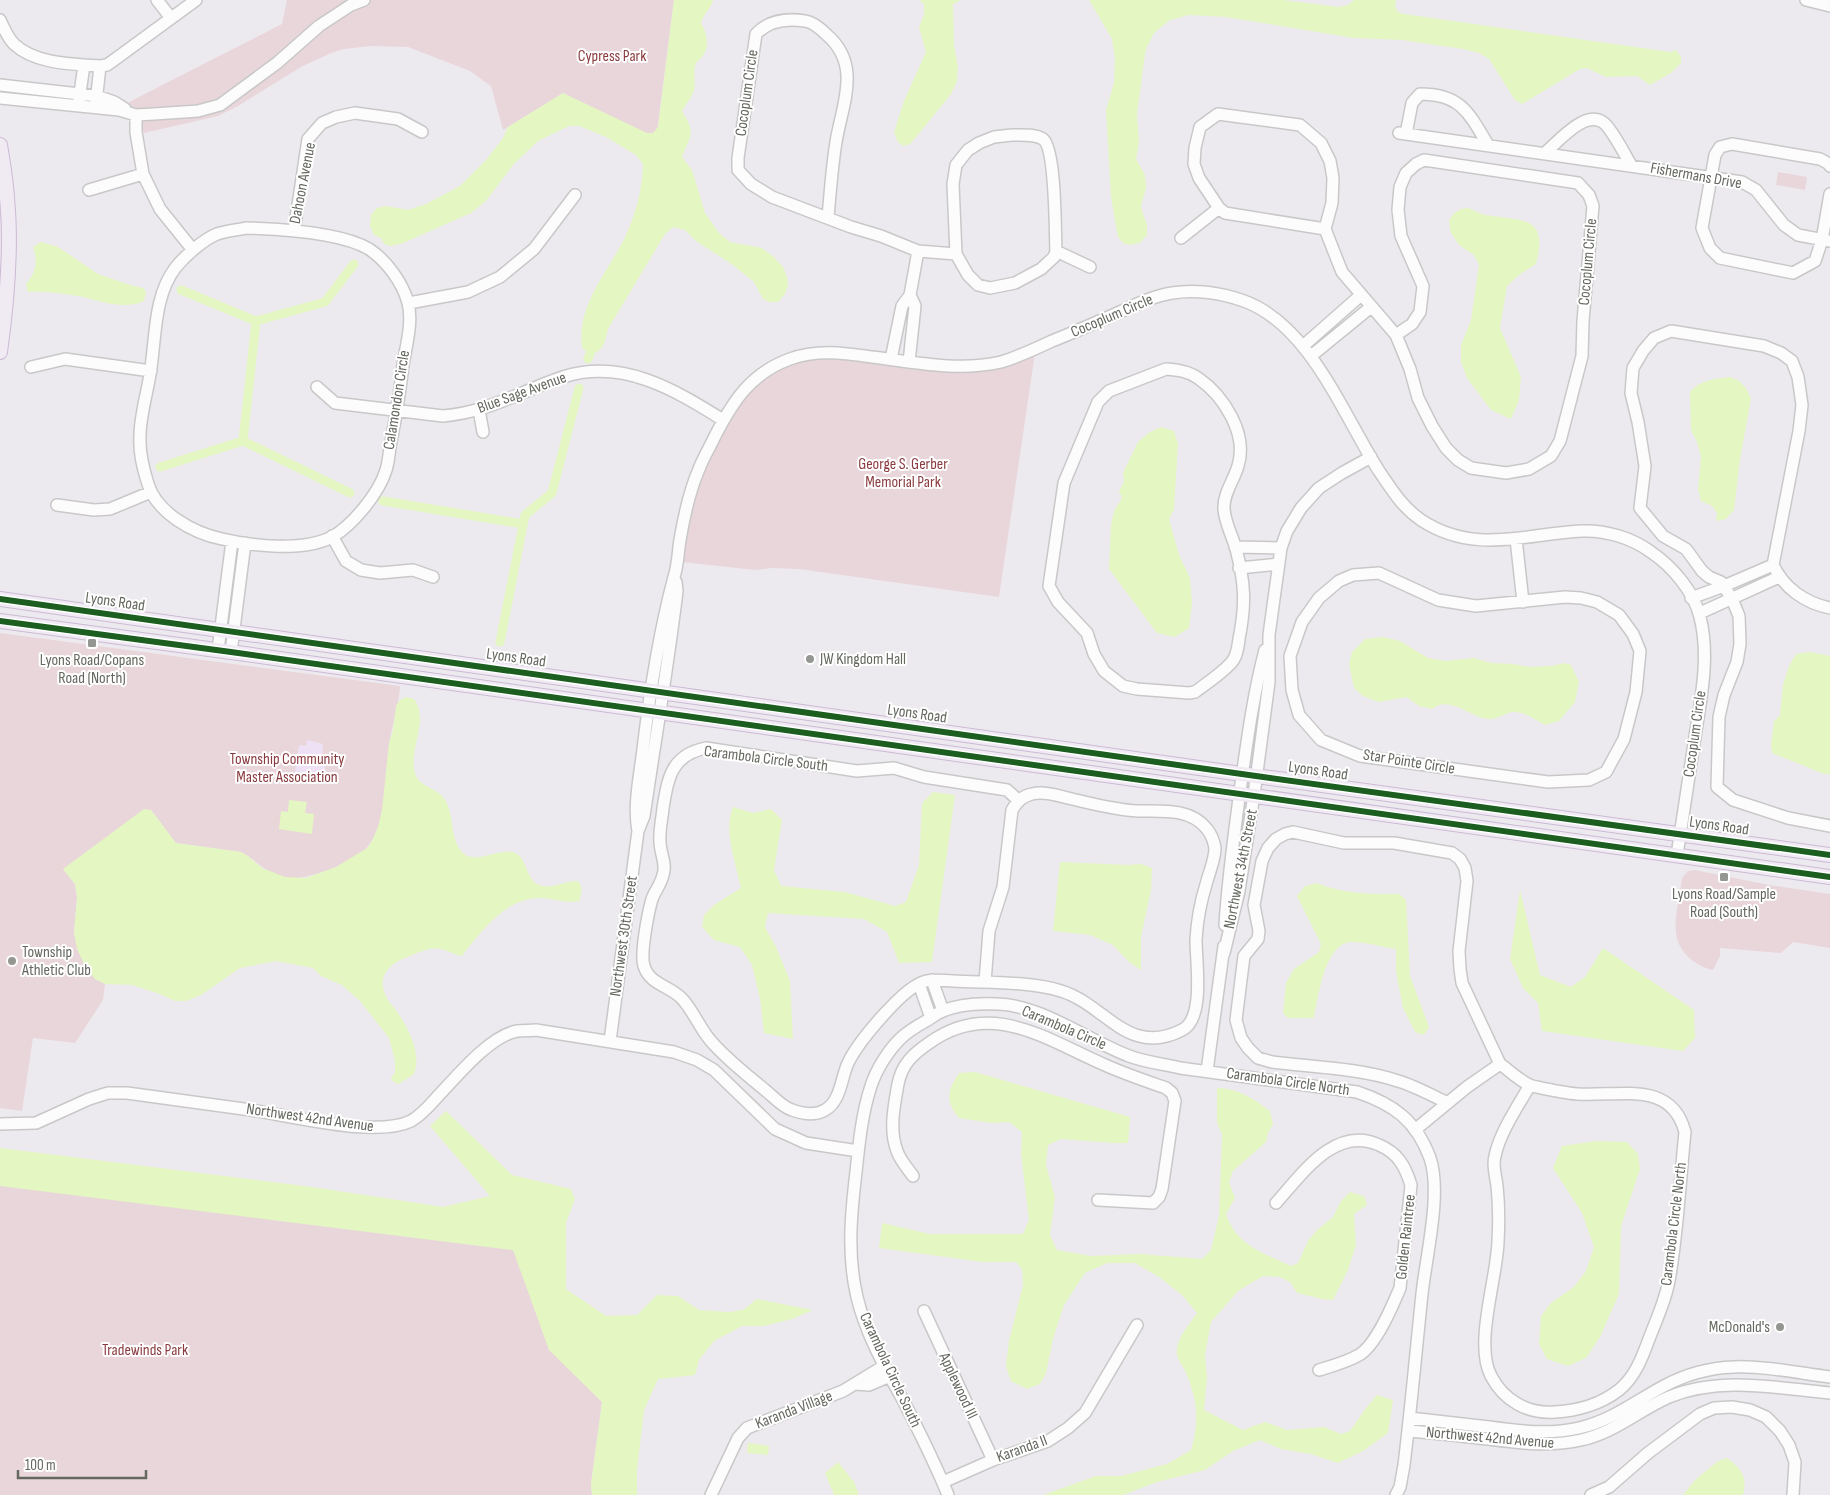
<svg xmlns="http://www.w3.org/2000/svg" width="1830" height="1495" viewBox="0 0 1830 1495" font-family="'Sofia Sans Condensed',sans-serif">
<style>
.green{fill:#e9d6da}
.sand{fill:#eee1f5}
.water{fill:#e4f6c1}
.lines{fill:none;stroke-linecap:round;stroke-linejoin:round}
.canal{stroke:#e4f6c1;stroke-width:9}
.minor-casing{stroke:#c9c8c8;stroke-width:14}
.major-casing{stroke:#cbbad5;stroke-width:16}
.minor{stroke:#fcfcfd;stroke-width:11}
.major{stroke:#f0eaf3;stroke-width:14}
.cycleway-casing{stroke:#fff;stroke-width:9}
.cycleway{stroke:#1b5e20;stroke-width:6}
.poi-dot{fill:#949691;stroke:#fff;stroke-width:2}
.labels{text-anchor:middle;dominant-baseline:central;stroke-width:4;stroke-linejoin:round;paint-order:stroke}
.park-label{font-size:16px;fill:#8a3b3f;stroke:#fff}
.street-label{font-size:16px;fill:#64685f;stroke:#fff}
.poi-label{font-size:16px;fill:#64685f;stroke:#fff;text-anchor:start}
</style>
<rect width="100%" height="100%" fill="#edeaef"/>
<!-- green -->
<path class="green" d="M287,0H674L656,140L563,93L503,130L491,86L470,71L408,47L371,46L344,49L331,53L301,67L238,106L218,116L144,133L129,102L282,24Z
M1778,172L1807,177L1805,190L1776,185Z
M1035,353L999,597L799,569L772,568L755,570L682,562L692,502L712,452L745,388L807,355L993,370Z
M0,633L400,686C399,706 392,725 389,745C385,774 388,817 371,842C363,855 345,864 331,869C316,874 303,879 287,878C267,875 257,860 241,852L176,843L151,810L63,869L75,884L77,897L74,933L85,966L95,979L105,984L103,1000L75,1043L33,1038L22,1111L0,1108Z
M1695,870L1769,885L1830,894V948L1793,942L1781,953L1720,948V956L1713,970C1695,966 1678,952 1676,933C1674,918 1680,894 1682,878L1688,871Z
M0,1185L513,1250L572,1372L602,1402L591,1484L592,1495H0Z"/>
<!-- sand -->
<path class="sand" d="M307,740L323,744L322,759L327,775L325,776L295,772L299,745L306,746Z"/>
<!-- water -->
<path class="water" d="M674,0H713C711,9 703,14 701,23C706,32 710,44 704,54C702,59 696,60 695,66C693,74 696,82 694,90C692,97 686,104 682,111C696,134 691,134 682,157L692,170L705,213L719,233L730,242L762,248L774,257L783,267L787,277L788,286L785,294L778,302H770L763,299L754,282L733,265L696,241L685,230L673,227L665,234L608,329C605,341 604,352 590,354L582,348C576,301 613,268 629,228C638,206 642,187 643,164L636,155L606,137L579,126H569L538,141L513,165L486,201L471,213L403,243L391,246L384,244L381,238L374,235L370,226L371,215L377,208L386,206L408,210L426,204L460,186L486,160L503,138L508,127L563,93L647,133H653L658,127Z
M919,0H961L953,4L954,45L958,67L957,81L951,94L917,136L910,144L903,146L898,142L894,132L904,101L926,52L919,27L924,15V4Z
M1089,0H1283L1339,7L1348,5L1354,0H1396L1395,6L1398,12L1404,14L1670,52L1676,50L1681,57V63L1671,73L1650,85L1637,76L1606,77L1587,68L1580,69L1522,104L1515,100L1489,59L1479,53L1463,49L1402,40L1354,38L1226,17L1189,15L1170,20L1154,33L1147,47L1145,54L1137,114L1139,143L1136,159L1145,175L1146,188L1141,206L1142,211L1147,225V235L1140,243L1129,245L1123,243L1118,237L1111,197L1106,110L1114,83L1115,58L1112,39Z
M1468,208C1474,210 1480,214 1486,215C1522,221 1549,215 1536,264L1519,275L1507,286L1500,328L1521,377L1519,400L1511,419L1491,410L1467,378L1461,362V345L1471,320L1479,265L1474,255L1459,245L1451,233L1449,221L1453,214L1461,209Z
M41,242L58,247L98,274L130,285L143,288L146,292L144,301C124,310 104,302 83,297C65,294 46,291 28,292L26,284C36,273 38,261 33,247Z
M1730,377L1739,381L1746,388L1751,399L1740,459L1734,510L1726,519L1716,521L1717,513L1712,506L1701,501L1698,489L1701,457L1697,442L1691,430L1690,392C1700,380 1715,379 1730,377Z
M1161,427L1174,431L1178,444L1174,509L1169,519L1179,555L1190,578L1192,603L1189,628L1175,637L1157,633L1109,569L1111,525L1114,511L1122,498L1119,491L1124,482L1123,473L1138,442L1150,432Z
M1382,637L1400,641L1428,658L1445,661L1474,658L1491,663L1513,664L1530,667L1551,666L1565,663L1571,665L1579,682L1575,702L1559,721L1545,725C1536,720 1524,711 1513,712C1505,713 1498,719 1490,719C1471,719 1451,694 1432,709L1419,706L1407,697L1379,702L1363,696L1354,688L1349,664L1352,652L1365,639Z
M1810,652L1830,656V774H1824L1772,753L1771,744L1774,721L1780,715L1783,685L1789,666L1796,654Z
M406,697L414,699C430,721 408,749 415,773C418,786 436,788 443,797C455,812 449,836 461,851C473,866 496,849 512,852C527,855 525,877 537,884C550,891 565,880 578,881C583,887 582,893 579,901C565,904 551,897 537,898C504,900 480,933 462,956C454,955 448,950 440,949C429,947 418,953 407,957C391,963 377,975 385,994C387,1000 392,1005 396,1010C408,1028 422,1052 414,1074L399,1084L394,1082L391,1079L395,1072V1061L389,1038L360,1001L342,985L321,976L313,968L276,961L240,968L201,995L186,1001H175L157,993L132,985L105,984L95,979L85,966L77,949L74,933L77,897L75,884L63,869L144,809L151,810L176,843L241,852L248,856L262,868L285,877L306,878L336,867L367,848L372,841L378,827L382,810L389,743L393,730L396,706L400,700Z
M933,792L955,795L932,962L899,963L887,932L864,919L768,913L765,927L776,947L790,981L793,1039L764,1033L760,999L752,965L740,947L714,940L702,927L704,915L714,905L741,888C736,863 723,831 733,807L753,813L771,809L782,820L774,870L781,886L845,892L895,906L906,902L919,865L922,803Z
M289,800L307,802L305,813L314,814L312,834L279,829L281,811L288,812Z
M1060,862L1128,865L1141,864L1152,868L1151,890L1141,937V970L1129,962L1113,945L1090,935L1053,931Z
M1317,883C1342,894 1372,894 1399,894L1406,900L1410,976L1429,1027L1424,1035L1415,1032L1403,1008L1396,972V949C1384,947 1360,941 1350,942C1324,945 1318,999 1314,1018H1288L1283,1013L1286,983L1294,969L1319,952L1321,944L1297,896L1305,886Z
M1520,890L1540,975L1571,987L1585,977L1603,948L1694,1010L1695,1038L1683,1051L1542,1031L1538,1003L1523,988L1510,959Z
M975,1072L1130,1117L1128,1143H1113L1061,1139L1048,1145L1046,1165L1055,1197L1050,1235L1057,1250L1091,1256L1140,1254L1202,1259L1211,1250L1219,1216L1222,1135L1217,1122V1088C1238,1088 1254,1099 1270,1111L1273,1124L1268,1133L1266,1142L1233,1171L1229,1182L1235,1198L1226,1214C1236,1245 1263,1253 1291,1266L1298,1263L1308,1241L1316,1231L1333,1217L1341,1201L1350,1192L1364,1196L1367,1205L1354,1214L1356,1245L1348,1270L1333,1300L1322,1299L1297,1293L1290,1282L1280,1277L1263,1276L1238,1291L1211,1322L1205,1355L1207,1378L1204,1410L1243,1430L1265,1422L1287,1430L1324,1427L1341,1434L1350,1431L1366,1408L1377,1395L1393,1400L1388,1433L1363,1451L1338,1463L1311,1454L1281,1449L1260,1440L1233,1451L1205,1470L1157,1482L1123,1495H1043L1096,1476H1121L1167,1464L1191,1450C1199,1422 1198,1403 1187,1375C1185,1369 1178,1361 1177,1355C1175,1339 1189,1325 1197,1313L1182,1295L1159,1277L1135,1263H1107L1085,1273L1064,1305L1053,1339L1046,1373L1040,1384L1027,1389L1011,1381L1006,1366L1009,1341L1023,1285L1022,1269L1016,1262H983L879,1248L882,1223L930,1234H1023L1029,1220L1021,1154L1022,1132L1009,1122L992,1123L959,1118C945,1101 947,1091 959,1073Z
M446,1111L512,1175L571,1189L575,1199L566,1223V1289L606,1316L637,1315L657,1295L678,1296L699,1310L729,1312L743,1310L757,1299L813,1310L792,1319L764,1326H742L714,1341L699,1360L695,1375L658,1379L644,1410L637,1470V1495H592L591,1484L602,1402L549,1350L513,1250L0,1186V1148L312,1187L443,1207L490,1196L430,1126Z
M1596,1141L1627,1142L1638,1154L1640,1169L1621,1226L1619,1294L1600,1337L1586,1358L1568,1366L1547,1359L1539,1344L1541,1316L1551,1303L1574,1287L1586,1271L1594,1247L1582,1213L1553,1168L1562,1146Z
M748,1443L769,1446L768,1455L747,1453Z
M1727,1458C1741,1469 1748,1476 1743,1495H1683L1695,1480L1718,1461Z
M838,1462L854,1482L859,1495H834L825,1473Z"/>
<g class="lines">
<!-- canal -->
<path class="canal" d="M181,290L256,321
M588,359L594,343
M243,441L350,493
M160,467L243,441L256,321L325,302L354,264
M383,501L523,524
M500,642L525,515L552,493L579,388"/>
<!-- minor casing -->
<g class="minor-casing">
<path id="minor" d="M157,0L171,18
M1806,0L1830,6
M0,20C4,28 7,37 14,44C35,64 72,64 100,66L107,65L114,60L196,0
M0,85L97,96L114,102L125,109
M0,98L119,110L136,115L154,114L198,111L220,105L277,63L319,26L351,5L364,0
M79,100L84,65
M96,103L100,66
M136,115V132L143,174L160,209L193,250
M1399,133L1742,182L1756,190L1784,225L1798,235L1830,241
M1406,134L1412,103L1420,94C1461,94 1469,113 1488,145
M1012,135C1022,135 1035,134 1043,139C1056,149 1055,232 1056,251L1054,257L1041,269L1015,283L990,288L978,285L968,275L956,254L953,184L956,165L968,150L979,143L994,137Z
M1546,152C1559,141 1588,106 1606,125C1615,135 1624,153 1631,165
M1830,166L1829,164L1820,159L1732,144L1720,147L1715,155L1702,228L1710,248L1720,258L1793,273L1815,261L1822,240L1830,194
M89,190L143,174
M828,218C830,193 832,167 836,142C842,105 862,65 827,35C821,29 813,22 805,21C786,18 769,20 756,34L738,158V170L751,184L772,197L851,227L881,236L918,251L956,254
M246,228C279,229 340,232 369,249C386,260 403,283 408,303C413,322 406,346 403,365C400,391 396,416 391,442C389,451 389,461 386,470C379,493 353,525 332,537C303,552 253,546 222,539C193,533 157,513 148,484C143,468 139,453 140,436C140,416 147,394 150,374C156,340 153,296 176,267C185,256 204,239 217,234C226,231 237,230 246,228Z
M1325,229L1225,213L1219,208L1199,178L1194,164L1195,148L1200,127L1218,114L1300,125L1321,143L1330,161L1333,178L1332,203L1325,229L1342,272L1396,335L1410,369L1418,398L1432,426L1446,448L1458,460L1471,468L1506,473L1529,469L1551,456L1560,441L1582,356L1583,321L1593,206L1589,195L1578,183L1424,160L1416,164L1406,173L1400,187L1398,210L1401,236L1423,286L1420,312L1412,324L1396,335
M294,231L308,139L322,123L336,117L355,113L398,119L422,132
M1181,238L1219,208
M1056,251L1090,267
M409,303L468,292L500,277L534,249L575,195
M1303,346L1361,295
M1311,356L1371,307
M891,359L902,306L910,295L918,251
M909,362L915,306L910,295
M31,367L65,359L151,371
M1166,369C1177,370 1188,371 1198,378C1224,396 1248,434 1238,466C1234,480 1223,494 1224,509C1225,523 1232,535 1236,549C1245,583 1246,604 1239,639C1238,647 1237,657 1231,663C1221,674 1207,683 1195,692L1189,693L1137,689L1123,686L1104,671L1094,654L1087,633L1058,602L1049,586L1064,483L1098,402L1109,391Z
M317,387L335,403L443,416C489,412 521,391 563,377C623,358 675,390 723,420
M479,410L483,432
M57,505L94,510L110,509L151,492
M332,536L346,561L361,570L380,573L413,570L433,577
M1516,539L1523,602
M1235,547L1281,548
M1239,568L1279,564
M1379,573L1438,600L1476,606L1565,597L1581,598L1597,602L1619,615L1633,634L1640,651L1636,692L1624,739L1606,772L1589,780L1548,782L1360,756L1321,740L1299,715L1292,690L1290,656L1302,622L1319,598L1339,581L1353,575Z
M1691,598L1724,586L1773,565
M1830,608C1805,603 1784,588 1773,565L1799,431L1802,405L1798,377L1792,361L1781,353L1764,346L1671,331L1654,338L1643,351L1633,368L1631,393L1638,422L1645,466L1640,508L1663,536L1686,549L1702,571L1709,577L1721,582L1732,599L1739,616L1740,644L1737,662L1724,695L1719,717L1717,787L1733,800L1788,818L1830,826
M1700,613L1779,577
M218,650L232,541
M231,652L245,543
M638,831C633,804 640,776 643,749C650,691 659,633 674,577C678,565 678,552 680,540C684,516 689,492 699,469C703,458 710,447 715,436C733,401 751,373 790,359C817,349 844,353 872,357C914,362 958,372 1001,362C1018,357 1035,349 1052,341C1075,332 1097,322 1120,312C1136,304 1153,296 1172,293C1195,289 1222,293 1244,301C1310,325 1343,415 1379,471C1392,490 1402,507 1421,520C1474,555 1524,534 1582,531C1606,530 1632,538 1651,552C1673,567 1694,592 1700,617C1710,656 1701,698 1695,737C1689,776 1683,816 1677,855
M1225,925C1228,876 1235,827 1242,777C1248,734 1254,692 1265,650
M1224,953L1239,891L1254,795L1269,682V635L1281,548L1287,531L1301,508L1319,488L1342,473L1371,457
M932,980L943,1011
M985,982L989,931L1003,887L1012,810C1017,802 1022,796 1032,794C1045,791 1059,796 1072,799C1093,804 1116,810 1138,811C1162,811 1191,808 1207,829C1211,834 1214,842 1215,848C1215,859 1210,870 1207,881C1201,900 1197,920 1196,940C1196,963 1205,1019 1182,1030C1128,1058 1105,1004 1061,991C1030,981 986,983 953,981C945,981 935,979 926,981C904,986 858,1042 848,1063C841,1078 841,1101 825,1110C815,1116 803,1114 792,1110C782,1107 774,1097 765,1090C746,1074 726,1059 710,1040C700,1028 694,1013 684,1001C673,986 650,986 644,966C640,954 648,913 652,899C655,891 661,884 663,875C667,864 660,853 660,842C659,831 662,819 663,808C668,778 671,755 706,748L857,771L894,768L924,777L1007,790L1018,800
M919,984L931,1018
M610,1041L638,831L644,816C655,741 668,666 677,591L676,582
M1207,1071L1224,946
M1448,1103C1431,1095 1415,1086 1398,1081C1359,1068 1312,1067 1272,1062L1258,1058L1248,1048L1241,1038L1236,1020L1244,956L1258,939L1259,931L1254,905L1262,861L1268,848L1276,839L1285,834L1293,832L1344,843H1394L1452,853L1460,859L1465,868L1467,881L1459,951L1460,969L1462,983L1500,1064
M0,1124L36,1123L89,1099L108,1093H127C168,1099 210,1104 251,1110C291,1116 376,1138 411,1121C422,1115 431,1104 439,1095C458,1075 490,1036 517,1031C524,1030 530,1031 536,1030L674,1052L697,1060L714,1070L775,1129L806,1143L858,1151
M1416,1129L1467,1087L1500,1064C1510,1071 1521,1082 1532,1086C1546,1089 1563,1093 1577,1094C1618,1097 1671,1079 1685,1132C1680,1180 1678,1228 1670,1275C1667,1297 1657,1318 1649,1339C1642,1358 1635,1377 1619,1390C1601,1404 1577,1411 1555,1412C1528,1414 1504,1401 1491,1376C1474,1344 1497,1278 1498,1242C1499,1224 1499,1204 1497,1186C1496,1176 1492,1166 1495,1156C1500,1132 1518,1106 1530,1085
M913,1176C908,1169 900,1160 897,1151C889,1130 894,1106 898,1084C902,1064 913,1054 929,1043C991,998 1047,1040 1105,1065C1125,1074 1146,1081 1166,1088L1172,1093L1175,1101L1162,1189L1159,1197L1153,1203L1098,1200
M1276,1203C1302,1174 1335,1125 1379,1145C1398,1153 1405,1166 1411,1185L1400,1288C1392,1307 1376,1345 1359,1355C1347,1362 1332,1366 1319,1370
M924,1311L993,1460
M856,1384L869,1385L890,1376
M1410,1418C1436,1421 1463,1424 1489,1427C1519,1431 1549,1435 1579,1428C1611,1421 1636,1401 1664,1386C1721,1355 1769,1369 1830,1377
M1408,1431C1435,1433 1461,1436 1487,1439C1519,1443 1550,1447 1581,1440C1614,1433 1639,1410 1669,1397C1721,1376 1777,1388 1830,1393
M943,1482L993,1460L1048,1441L1068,1428L1085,1413L1137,1325
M711,1495L738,1438L747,1428L843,1391L884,1366
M948,1495C935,1463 920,1433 904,1402C886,1369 866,1335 857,1297C847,1255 851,1214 856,1172C859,1143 862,1113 871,1086C876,1070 888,1051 900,1039C907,1032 917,1026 926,1021C931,1018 937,1013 943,1011C959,1004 980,1003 998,1004C1041,1005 1089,1041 1129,1056C1145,1062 1163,1064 1180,1068L1357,1092C1393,1104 1416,1120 1430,1158C1442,1193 1426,1256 1422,1294C1416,1351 1411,1408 1404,1465L1400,1487L1396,1495
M1591,1495L1609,1487L1648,1453L1700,1414L1714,1408L1732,1407L1750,1410L1766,1417L1780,1431L1789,1445L1795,1462L1793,1495"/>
</g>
<!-- major casing -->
<g class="major-casing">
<path id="major" d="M0,145C3,163 6,180 7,198C12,249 7,302 0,352
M0,599L1256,776L1830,855
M0,621L231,652L1830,877"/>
</g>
<!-- minor -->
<use href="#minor" class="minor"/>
<!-- major -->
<use href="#major" class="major"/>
<!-- cycleway casing -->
<g class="cycleway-casing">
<path id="cycleway" d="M0,599L1256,776L1830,855
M0,621L231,652L1830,877"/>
</g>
<!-- cycleway -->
<use href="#cycleway" class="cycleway"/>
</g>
<!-- markers -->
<g class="poi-dot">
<rect x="87" y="638" width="10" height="10" rx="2.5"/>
<circle cx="810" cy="659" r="5"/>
<rect x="1719" y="872" width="10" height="10" rx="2.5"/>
<circle cx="12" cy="961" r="5"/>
<circle cx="1780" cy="1327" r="5"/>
</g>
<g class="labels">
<!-- park labels -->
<g class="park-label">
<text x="612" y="56">Cypress Park</text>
<text x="903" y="464">George S. Gerber<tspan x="903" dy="18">Memorial Park</tspan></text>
<text x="287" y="759">Township Community<tspan x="287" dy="18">Master Association</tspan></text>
<text x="145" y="1350">Tradewinds Park</text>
</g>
<!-- street labels -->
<g class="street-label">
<text transform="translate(747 93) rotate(-82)">Cocoplum Circle</text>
<text transform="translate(1696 176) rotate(10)">Fishermans Drive</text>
<text transform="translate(303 183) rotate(-79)">Dahoon Avenue</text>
<text transform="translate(1588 262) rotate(-85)">Cocoplum Circle</text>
<text transform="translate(1112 316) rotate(-23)">Cocoplum Circle</text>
<text transform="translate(522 393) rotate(-20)">Blue Sage Avenue</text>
<text transform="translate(397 400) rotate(-81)">Calamondon Circle</text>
<text transform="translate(115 602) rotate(8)">Lyons Road</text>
<text transform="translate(516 658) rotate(8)">Lyons Road</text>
<text transform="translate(917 714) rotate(8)">Lyons Road</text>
<text transform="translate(1695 734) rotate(-82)">Cocoplum Circle</text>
<text transform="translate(766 759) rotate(7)">Carambola Circle South</text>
<text transform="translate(1409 762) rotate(9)">Star Pointe Circle</text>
<text transform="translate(1318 771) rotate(8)">Lyons Road</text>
<text transform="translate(1719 826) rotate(8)">Lyons Road</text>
<text transform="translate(1241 869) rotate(-79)">Northwest 34th Street</text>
<text transform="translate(624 936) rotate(-82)">Northwest 30th Street</text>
<text transform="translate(1064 1028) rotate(23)">Carambola Circle</text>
<text transform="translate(1288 1082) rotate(8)">Carambola Circle North</text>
<text transform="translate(310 1118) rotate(8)">Northwest 42nd Avenue</text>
<text transform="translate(1674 1224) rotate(-83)">Carambola Circle North</text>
<text transform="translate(1406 1237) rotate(-84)">Golden Raintree</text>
<text transform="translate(890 1370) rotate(65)">Carambola Circle South</text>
<text transform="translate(958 1386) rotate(65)">Applewood III</text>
<text transform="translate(794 1410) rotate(-21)">Karanda Village</text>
<text transform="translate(1490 1438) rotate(5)">Northwest 42nd Avenue</text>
<text transform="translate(1022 1449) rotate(-20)">Karanda II</text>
</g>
<!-- poi labels -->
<g class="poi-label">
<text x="820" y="659">JW Kingdom Hall</text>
<text x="92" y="660" text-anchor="middle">Lyons Road/Copans<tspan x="92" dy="18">Road (North)</tspan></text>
<text x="1724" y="894" text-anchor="middle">Lyons Road/Sample<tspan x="1724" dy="18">Road (South)</tspan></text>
<text x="22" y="952">Township<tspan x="22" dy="18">Athletic Club</tspan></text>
<text x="1770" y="1327" text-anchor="end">McDonald's</text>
</g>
</g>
<!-- scale -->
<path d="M18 1470v8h128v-8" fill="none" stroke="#64685f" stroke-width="2.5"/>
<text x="25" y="1470" font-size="15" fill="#64685f" stroke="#ffffff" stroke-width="4" paint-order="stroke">100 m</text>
</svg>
